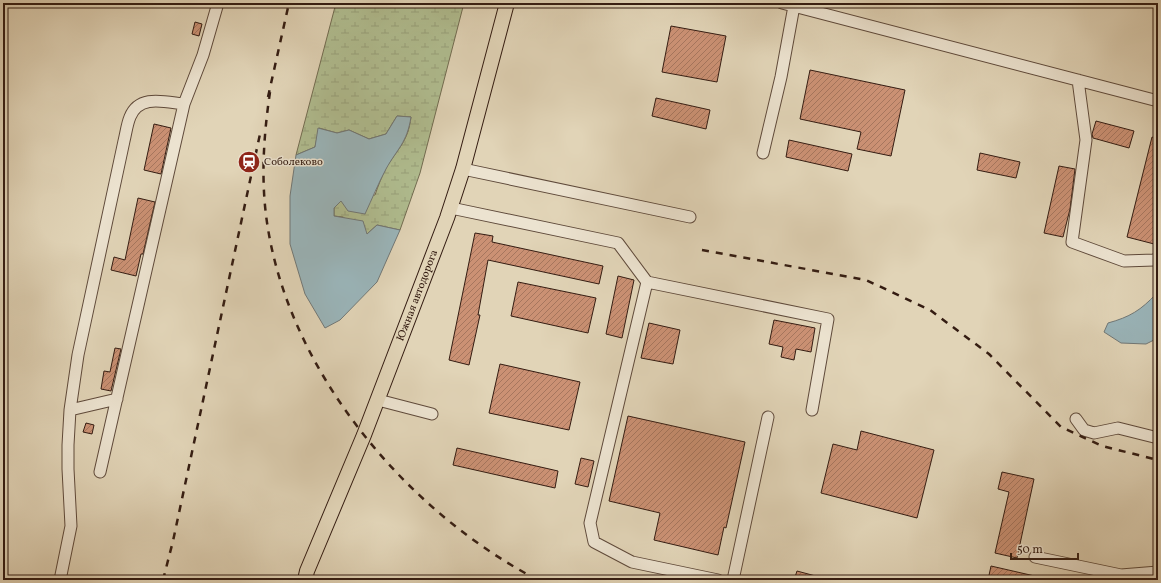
<svg xmlns="http://www.w3.org/2000/svg" width="1161" height="583" viewBox="0 0 1161 583" font-family="Vollkorn,serif">
<style>
.wetland{fill:url(#wetland-marsh);stroke:#726c51}
.water{fill:#9ab5ba;stroke:#717877}
.building{fill:url(#building-hatch);stroke:#341c12}
.lines{fill:none;stroke-linecap:round;stroke-linejoin:round}
.minor-casing{stroke:#5f4a3b;stroke-width:13}
.major-casing{stroke:#341c12;stroke-width:16}
.minor{stroke:#ece3d0;stroke-width:11}
.major{stroke:#e1d4b7;stroke-width:14}
.rail{stroke:#341c12;stroke-width:2.5;stroke-dasharray:7 7;stroke-linecap:butt}
.labels{text-anchor:middle;dominant-baseline:central;stroke-width:3;stroke-linejoin:round;paint-order:stroke}
.poi-label{font-size:11px;fill:#341c12;stroke:#ece3d0;text-anchor:start}
.street-label{font-size:11px;fill:#341c12;stroke:#ece3d0}
</style>
<defs>
<pattern id="wetland-marsh" width="20" height="14" patternUnits="userSpaceOnUse"><rect width="20" height="14" fill="#b0bd90"/><path d="M1 5h8M5 5V1M11 12h8M15 12V8" fill="none" stroke="#98a27b"/></pattern>
<pattern id="building-hatch" width="6" height="6" patternUnits="userSpaceOnUse"><rect width="6" height="6" fill="#cb9174"/><path d="M-1 1l2-2M0 6l6-6M5 7l2-2" fill="none" stroke="#a6765e"/></pattern>
</defs>
<rect width="100%" height="100%" fill="#e1d4b7"/>
<filter id="stains"><feTurbulence type="fractalNoise" baseFrequency=".005" numOctaves="4"/><feColorMatrix values="0 0 0 0 .2 0 0 0 0 .09 0 0 0 0 .02 0 0 0 .5 -.17"/></filter>
<radialGradient id="worn" r=".72"><stop offset=".6" stop-color="#630" stop-opacity="0"/><stop offset="1" stop-color="#630" stop-opacity=".3"/></radialGradient>
<!-- wetland -->
<path class="wetland" d="M336,3H464L420,173L400,230L377,225L367,234L343,217L334,216V208L341,200L375,195C378,186 382,176 386,168C398,148 408,142 411,117L397,116L386,134L369,139L349,130L337,133L319,128L315,147L296,155Z"/>
<!-- water -->
<path class="water" d="M397,116L411,117C407,143 397,149 386,169C378,184 372,199 365,214L348,211L341,201L334,208V216L363,221L367,234L377,225L400,230L377,282L340,320L325,328L305,294L290,244V196L296,155L315,147L318,128L337,133L349,130L369,139L386,134Z
M1156,294H1158V338L1146,344L1121,343L1104,332L1108,323C1130,317 1141,310 1156,294Z"/>
<!-- building -->
<path class="building" d="M195,22L202,24L199,36L192,34Z
M671,26L726,36L717,82L662,72Z
M810,70L905,90L891,156L857,149L861,132L800,119Z
M656,98L710,110L706,129L652,116Z
M1096,121L1134,131L1129,148L1093,138L1092,134Z
M154,124L171,128L161,174L144,170Z
M1152,137L1158,139V245L1127,237Z
M789,140L852,154L848,171L786,157Z
M980,153L1020,162L1016,178L977,170Z
M1059,166L1075,169L1070,209L1063,237L1044,233Z
M138,198L155,202L143,254H141L136,276L111,270L114,257L125,260Z
M475,233L493,236L492,242L603,266L599,284L488,260L478,315H480L469,365L449,360Z
M618,276L634,280L622,338L606,334Z
M518,282L596,298L588,333L511,316Z
M774,320L815,328L811,352L796,349L794,360L781,357L783,347L769,344Z
M649,323L680,330L673,364L641,358Z
M115,348L121,349L111,391L101,389L104,371L110,372Z
M500,364L580,382L569,430L489,413Z
M628,416L745,442L726,528L724,527L718,555L654,540L660,513L609,501Z
M86,423L94,425L92,434L83,432Z
M861,431L934,450L917,518L821,493L833,444L857,450Z
M457,448L558,471L555,488L453,465Z
M581,458L594,461L588,487L575,484Z
M1002,472L1034,479L1017,558L995,553L1009,492L998,489Z
M991,566L1039,577L1038,580H988Z
M797,571L823,578L822,580H794Z"/>
<g class="lines">
<!-- minor casing -->
<g class="minor-casing">
<path id="minor" d="M782,3L1158,101
M1078,80L1086,140L1072,242L1124,261L1154,260L1158,258
M763,153L781,77L794,6
M463,169L690,217
M451,208L618,243L647,282L828,319L812,410
M647,282L590,523L594,542L632,562L718,580
M378,400L432,414
M70,410L117,399
M1076,419L1084,430L1094,433L1118,428L1158,438
M100,472L184,104L203,55L218,3
M1035,557L1121,575L1158,572
M60,580L71,526L68,469V445L70,410L78,355L124,141C126,133 127,124 130,117C139,94 165,102 184,104
M733,580L768,417"/>
</g>
<!-- major casing -->
<g class="major-casing">
<g id="major">
<path id="s1" d="M305,580L307,571L364,435L447,218L463,169L507,3"/>
</g>
</g>
<!-- minor -->
<use href="#minor" class="minor"/>
<!-- major -->
<use href="#major" class="major"/>
<!-- rail -->
<path class="rail" d="M270,92C264,133 261,174 266,215C285,368 405,511 538,580
M268,97L289,3
M702,250L866,280L930,310L989,354L1061,427L1102,446L1158,460
M163,580L173,541L260,134"/>
</g>
<!-- icons -->
<defs>
<g id="station-disc" transform="scale(1.15)"><circle r="9.5" fill="#8f2418" stroke="#ece3d0"/><path d="M-3-6H3Q5-6 5-4V2Q5 4 3 4L4.5 6H3L1.5 4h-3L-3 6H-4.5L-3 4Q-5 4-5 2V-4Q-5-6-3-6ZM-3.5-4v3h7v-3ZM-3.5 1v1.5H-2V1ZM2 1v1.5H3.5V1Z" fill="#fff"/></g>
</defs>
<g fill-rule="evenodd">
<use href="#station-disc" x="249" y="162"/>
</g>
<g class="labels">
<!-- poi labels -->
<g class="poi-label">
<text x="264" y="162">Соболеково</text>
</g>
<!-- street labels -->
<g class="street-label">
<text stroke="none"><textPath href="#s1" startOffset="306">Южная автодорога</textPath></text>
</g>
</g>
<!-- margin -->
<rect width="1161" height="583" fill="none" stroke="#e1d4b7" stroke-width="16"/>
<rect x="4" y="4" width="1153" height="575" fill="none" stroke="#341c12" stroke-width="2"/>
<rect x="8" y="8" width="1145" height="567" fill="none" stroke="#341c12"/>
<!-- scale -->
<path d="M1011 553v6h67v-6" fill="none" stroke="#341c12" stroke-width="2"/>
<text x="1017" y="553" font-size="12" fill="#341c12" stroke="#ece3d0" stroke-width="3" paint-order="stroke">50 m</text>
<rect width="100%" height="100%" filter="url(#stains)"/>
<rect width="100%" height="100%" fill="url(#worn)"/>
</svg>
